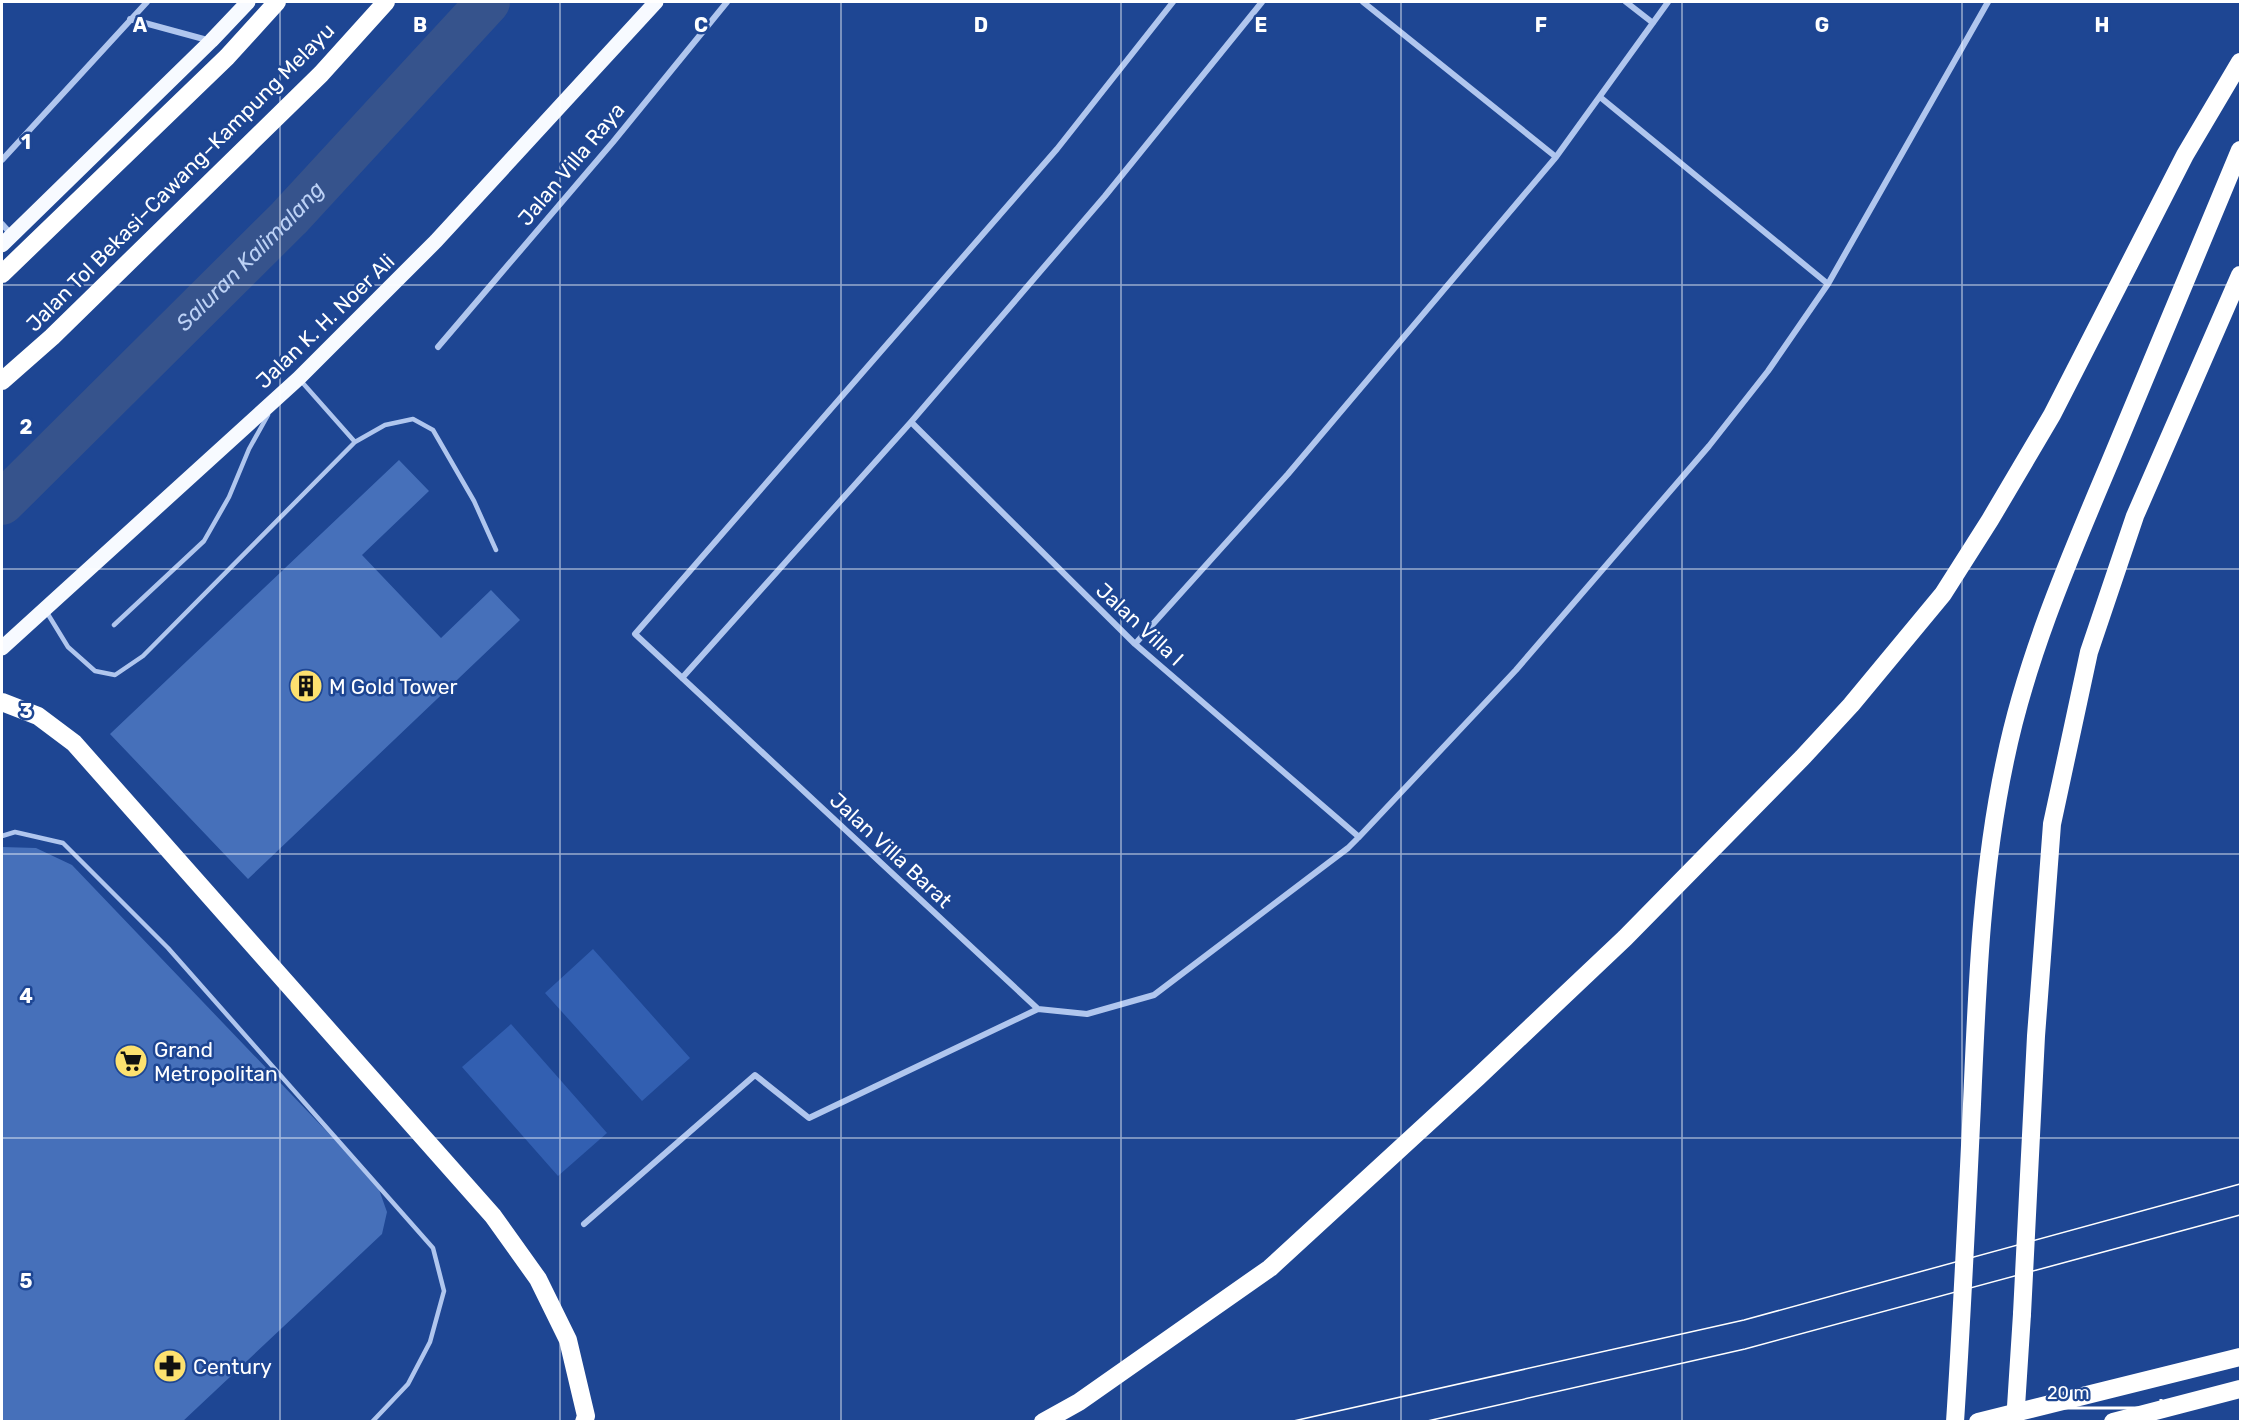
<svg xmlns="http://www.w3.org/2000/svg" width="2242" height="1423" viewBox="0 0 2242 1423" font-family="Rubik,sans-serif">
<style>
.green{fill:#325fb1}
.lines{fill:none;stroke-linecap:round;stroke-linejoin:round}
.canal{stroke:#36538c;stroke-width:44}
.building{fill:#4670ba}
.service{stroke:#b0c6ee;stroke-width:4.5}
.minor{stroke:#b0c6ee;stroke-width:6}
.primary{stroke:#f7faff;stroke-width:15}
.motorway{stroke:#fff;stroke-width:18}
.tram{stroke:#fff;stroke-width:1.5}
.motorway-bridge{stroke:#fff;stroke-width:18}
.grid{fill:none;stroke:#fff;stroke-width:1.5;stroke-opacity:0.55}
.labels{text-anchor:middle;dominant-baseline:central;stroke-width:5;stroke-linejoin:round;paint-order:stroke}
.street-label{font-size:21px;fill:#fff;stroke:#1e4693}
.poi-label{font-size:21px;fill:#fff;stroke:#1e4693;text-anchor:start}
.water-label{font-size:22px;font-style:italic;fill:#bcd1f5;stroke:#1e4693}
.grid-label{font-size:20px;text-anchor:middle;font-weight:bold;fill:#fff;stroke:#1e4693;stroke-width:5;stroke-linejoin:round;paint-order:stroke}
</style>
<rect width="100%" height="100%" fill="#1e4693"/>
<!-- green -->
<path class="green" d="M593,949L690,1058L642,1101L545,993Z
M511,1024L607,1133L558,1176L462,1067Z"/>
<g class="lines">
<!-- canal -->
<path class="canal" id="s1" d="M2,503L289,218L488,2"/>
</g>
<!-- building -->
<path class="building" d="M399,460L429,491L362,555L441,638L491,590L520,620L248,879L110,734Z
M2,847L36,848L72,865L377,1184L387,1212L382,1234L182,1422H2Z"/>
<g class="lines">
<!-- service -->
<path class="service" d="M301,381L355,442
M46,611L68,647L95,671L115,675L143,656L355,442L385,425L413,419L433,430L474,501L496,550
M114,625L204,541L229,497L249,449L268,415
M2,836L15,832L63,843L168,948L433,1248L444,1291L430,1342L408,1384L372,1422"/>
<!-- minor -->
<path class="minor" d="M1173,2L1057,149L635,634L1038,1009L1087,1014L1154,995L1348,848L1359,837L1516,670L1709,446L1768,371L1828,284L1988,2
M1363,2L1556,157
M1626,2L1653,23
M130,19L211,41
M1600,97L1828,284
M2,160L147,2
M2,224L11,234
M438,347L613,142L727,2
M911,422L1135,644L1359,837
M1135,644L1288,474L1556,157L1668,2
M682,678L911,422L1105,196L1262,2
M584,1224L755,1075L809,1118L1038,1009"/>
<!-- primary -->
<path class="primary" d="M2,245L211,41L248,2
M2,648L299,378L436,241L656,2"/>
<!-- motorway -->
<path class="motorway" d="M2,274L227,57L277,2
M2,381L52,337L321,74L386,2
M2,702L38,716L74,743L493,1216L538,1279L568,1340L586,1416L584,1422
M2022,1314L2036,1036L2052,824L2089,652L2135,516L2240,275
M1043,1422L1079,1402L1270,1268L1478,1077L1625,938L1802,758L1851,705L1943,594L1990,520L2052,415L2185,155L2240,62
M1955,1422C1962,1316 1967,1210 1972,1104C1977,990 1981,874 2005,761C2026,658 2069,559 2110,462C2153,358 2197,254 2240,150
M1978,1422L2240,1357
M2113,1422L2240,1389"/>
<!-- tram -->
<path class="tram" d="M1289,1422L1744,1320L2240,1184
M1423,1422L1745,1349L2240,1215"/>
<!-- motorway-bridge -->
<path class="motorway-bridge" d="M2015,1422L2022,1314"/>
</g>
<!-- grid -->
<path class="grid" d="M280,2V1422M560,2V1422M841,2V1422M1121,2V1422M1401,2V1422M1682,2V1422M1962,2V1422M2,285H2240M2,569H2240M2,854H2240M2,1138H2240"/>
<!-- icons -->
<defs>
<g id="building-disc" transform="scale(1.725)"><circle r="9.5" fill="#fde16f" stroke="#1e4693"/><path d="M-4-6H4V6H1V3H-1V6H-4ZM-2.5-4.3h1.7v1.8h-1.7ZM.8-4.3h1.7v1.8H.8ZM-2.5-1h1.7V.8h-1.7ZM.8-1h1.7V.8H.8Z" fill="#111"/></g>
<g id="supermarket-disc" transform="scale(1.725)"><circle r="9.5" fill="#fde16f" stroke="#1e4693"/><path d="M-6-5.5h2.5l.6 2H6L4.5 2H-2.5L-4.4-4H-6ZM-1.5 3.2a1.3 1.3 0 1 0 .1 0ZM3 3.2a1.3 1.3 0 1 0 .1 0Z" fill="#111"/></g>
<g id="pharmacy-disc" transform="scale(1.725)"><circle r="9.5" fill="#fde16f" stroke="#1e4693"/><path d="M-2-6h4v4h4v4h-4v4h-4v-4h-4v-4h4Z" fill="#111"/></g>
</defs>
<g fill-rule="evenodd">
<use href="#building-disc" x="306" y="686"/>
<use href="#supermarket-disc" x="131" y="1061"/>
<use href="#pharmacy-disc" x="170" y="1366"/>
</g>
<g class="labels">
<!-- street labels -->
<g class="street-label">
<text transform="translate(571 164) rotate(-50)">Jalan Villa Raya</text>
<text transform="translate(180 177) rotate(-45)">Jalan Tol Bekasi–Cawang–Kampung Melayu</text>
<text transform="translate(325 321) rotate(-44)">Jalan K. H. Noer Ali</text>
<text transform="translate(1140 624) rotate(43)">Jalan Villa I</text>
<text transform="translate(891 850) rotate(43)">Jalan Villa Barat</text>
</g>
<!-- poi labels -->
<g class="poi-label">
<text x="329" y="686">M Gold Tower</text>
<text x="154" y="1049">Grand<tspan x="154" dy="24">Metropolitan</tspan></text>
<text x="193" y="1366">Century</text>
</g>
<!-- water labels -->
<g class="water-label">
<text stroke="none"><textPath href="#s1" startOffset="350">Saluran Kalimalang</textPath></text>
</g>
</g>
<g class="grid-label">
<text x="140" y="32">A</text>
<text x="420" y="32">B</text>
<text x="701" y="32">C</text>
<text x="981" y="32">D</text>
<text x="1261" y="32">E</text>
<text x="1541" y="32">F</text>
<text x="1822" y="32">G</text>
<text x="2102" y="32">H</text>
<text x="26" y="149">1</text>
<text x="26" y="434">2</text>
<text x="26" y="718">3</text>
<text x="26" y="1003">4</text>
<text x="26" y="1288">5</text>
</g>
<!-- border -->
<rect width="2242" height="1423" fill="none" stroke="#ffffff" stroke-width="6"/>
<!-- scale -->
<path d="M2038 1399v9h123v-9" fill="none" stroke="#ffffff" stroke-width="3"/>
<text x="2047" y="1399" font-size="18" fill="#ffffff" stroke="#1e4693" stroke-width="4.5" paint-order="stroke">20 m</text>
</svg>
